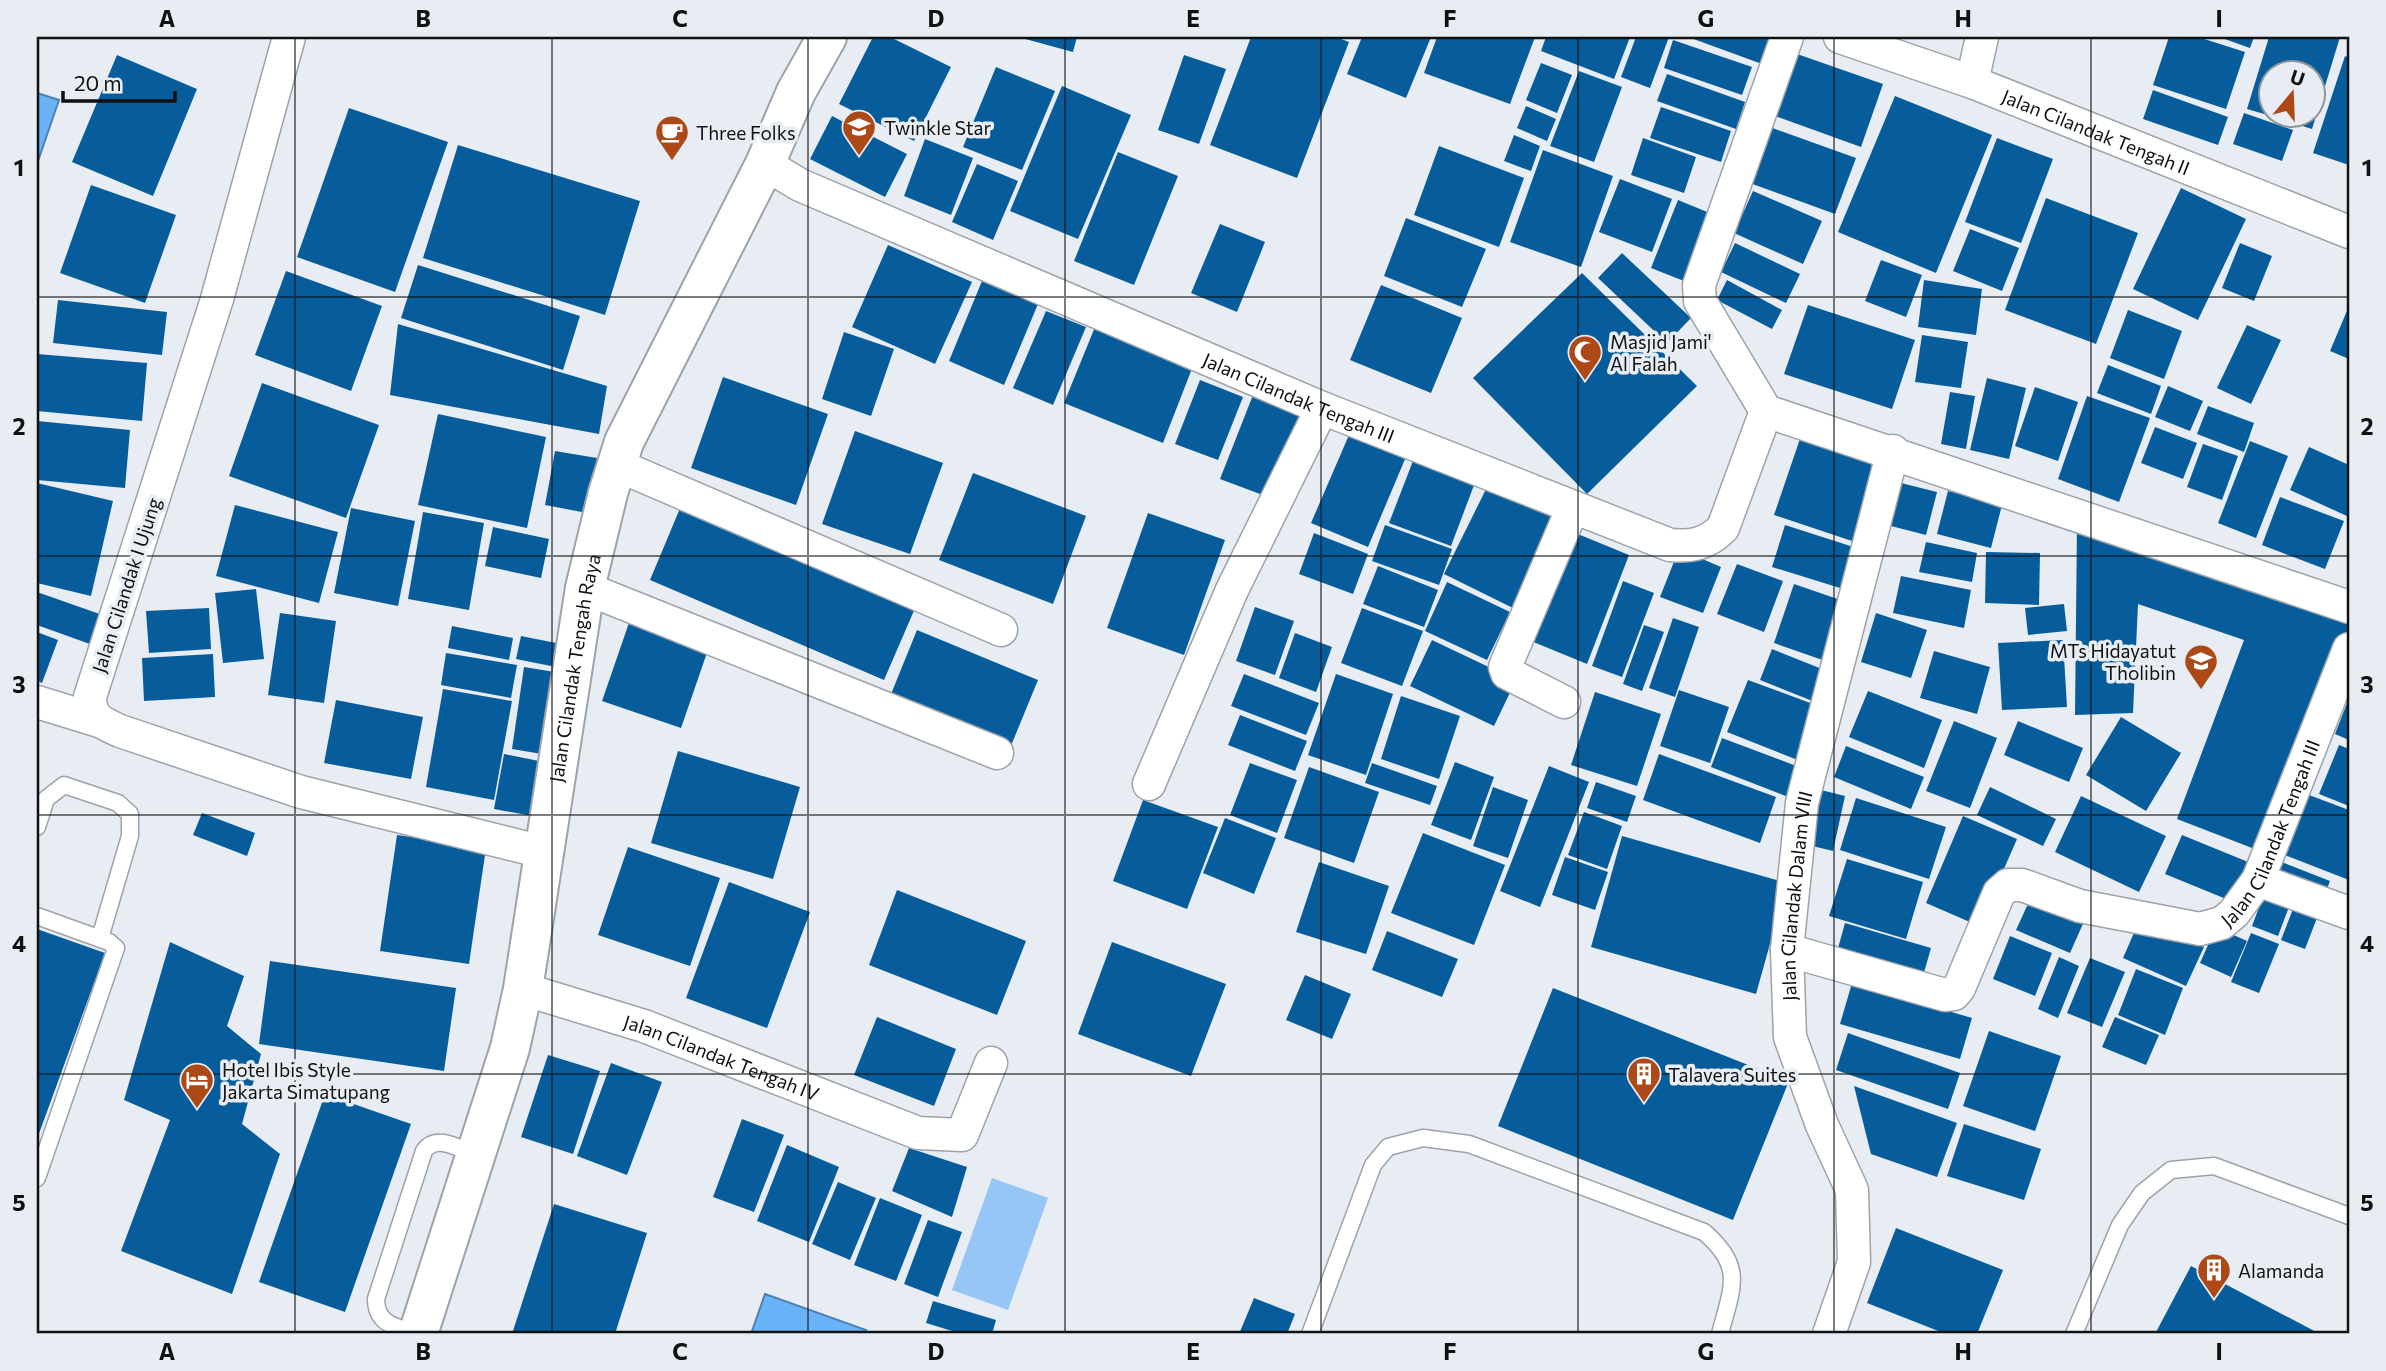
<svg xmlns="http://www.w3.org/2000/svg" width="2386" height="1371" viewBox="0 0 2386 1371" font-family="Commissioner,sans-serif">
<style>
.green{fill:#95c6f6}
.water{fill:#6ab3f9;stroke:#4f82b4;stroke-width:2}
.building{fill:#075d9c}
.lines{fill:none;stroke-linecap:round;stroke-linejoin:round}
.service-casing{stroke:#9ea3a9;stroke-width:19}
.minor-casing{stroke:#9ea3a9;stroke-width:35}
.tertiary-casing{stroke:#9ea3a9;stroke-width:42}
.service{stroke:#fff;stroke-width:16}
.minor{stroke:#fff;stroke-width:32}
.tertiary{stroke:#fff;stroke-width:38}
.grid{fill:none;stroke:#0f1113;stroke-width:2;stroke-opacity:0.55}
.labels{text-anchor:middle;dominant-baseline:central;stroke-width:7;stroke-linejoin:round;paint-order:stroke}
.poi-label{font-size:19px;fill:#0f1113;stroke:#e7edf2;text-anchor:start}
.street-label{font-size:19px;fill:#0f1113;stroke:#e7edf2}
.neatline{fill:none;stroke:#0f1113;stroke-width:2.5}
.grid-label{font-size:23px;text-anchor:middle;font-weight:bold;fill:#0f1113}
</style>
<rect width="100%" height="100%" fill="#e7edf2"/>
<!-- green -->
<path class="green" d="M992,1178L1048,1198L1008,1310L952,1290Z"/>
<!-- water -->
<path class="water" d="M37,93L59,100L37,164Z
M765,1294L866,1330L864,1334H751Z"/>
<!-- building -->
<path class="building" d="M873,37H890L951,67L914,141L839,104Z
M1018,37H1077L1073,52Z
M1251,37H1336L1349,42L1297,178L1210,145Z
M1362,37H1431L1406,98L1347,74Z
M1437,37H1535L1510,104L1424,73Z
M1546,37H1630L1614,79L1541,51Z
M1636,37H1669L1650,88L1621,77Z
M1688,37H1772L1762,64Z
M2169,37H2198L2245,52L2226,109L2153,85Z
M2219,37H2254L2250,48Z
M2269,37H2340L2312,129L2271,116H2313V74H2270L2271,116L2247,109Z
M1673,40L1752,67L1742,95L1664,68Z
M1797,54L1883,84L1861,147L1775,116Z
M117,55L197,89L153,196L72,162Z
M1184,55L1226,69L1199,144L1158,130Z
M2345,56L2349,58V165L2313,153Z
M1541,63L1572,75L1557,113L1526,100Z
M996,67L1055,91L1022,170L963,147Z
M1579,71L1622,87L1594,162L1550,146Z
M1667,74L1745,102L1736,129L1657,101Z
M1062,86L1131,115L1078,239L1010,211Z
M2153,90L2228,117L2218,145L2143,119Z
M1895,96L1992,135L1936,273L1838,232Z
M1526,106L1556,119L1547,141L1517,128Z
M1661,107L1731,131L1721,162L1650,138Z
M349,108L448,142L395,292L297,257Z
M2244,113L2293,130L2282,161L2233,144Z
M832,116L907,154L885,197L810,159Z
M1767,126L1856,158L1835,214L1747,182Z
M1514,135L1540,146L1531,171L1504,161Z
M1643,138L1696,157L1684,193L1631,175Z
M1997,138L2053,159L2021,243L1965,222Z
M925,139L973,158L951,215L904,196Z
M458,145L640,201L605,315L423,258Z
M1439,146L1524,178L1499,247L1414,215Z
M1543,150L1613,176L1581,267L1510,242Z
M1118,152L1178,176L1134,285L1074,261Z
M977,164L1018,181L993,240L952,222Z
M1620,179L1672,199L1652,252L1599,232Z
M91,185L176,215L145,303L60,273Z
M2181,188L2246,219L2198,320L2133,289Z
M1753,191L1822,221L1803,264L1734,233Z
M2046,198L2138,233L2096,344L2005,310Z
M1678,200L1717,216L1689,283L1651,268Z
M1406,218L1486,249L1462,307L1384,276Z
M1220,224L1265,242L1237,312L1191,293Z
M1970,229L2019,248L2002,291L1953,271Z
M1735,243L1800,274L1786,303L1721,272Z
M2240,243L2272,256L2254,301L2222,288Z
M888,245L972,282L935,364L852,327Z
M1622,253L1691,318L1667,343L1598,278Z
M1881,260L1922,275L1906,317L1865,301Z
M418,265L580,316L563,370L401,318Z
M286,271L382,306L351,391L255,355Z
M1582,273L1697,386L1587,494L1473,378Z
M1727,280L1782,310L1772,329L1717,300Z
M1924,280L1982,289L1976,335L1918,327Z
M982,281L1038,304L1004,385L949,361Z
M1381,285L1462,318L1431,393L1350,360Z
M58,300L167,312L162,355L53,343Z
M1808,305L1915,340L1892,409L1784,374Z
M2349,306V359L2330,351Z
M2128,310L2182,331L2164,379L2110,358Z
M1046,311L1086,327L1053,405L1013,388Z
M398,324L607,386L599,434L390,395Z
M2247,325L2281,340L2251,404L2217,388Z
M1095,327L1193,366L1163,443L1064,403Z
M844,332L894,349L871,416L822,399Z
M1922,335L1968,342L1961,388L1915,382Z
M37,354L147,363L142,421L37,411Z
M2108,365L2161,386L2151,414L2097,393Z
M723,377L828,414L796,505L691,468Z
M1987,378L2026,388L2009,459L1970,450Z
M1200,380L1243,397L1218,460L1175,444Z
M262,383L379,425L346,518L229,476Z
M2168,386L2203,401L2190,431L2155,417Z
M2035,387L2078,402L2058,461L2015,446Z
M1950,392L1975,396L1966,449L1941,444Z
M1253,395L1305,415L1273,499L1220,479Z
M2087,396L2150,418L2119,502L2058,479Z
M2208,406L2254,423L2244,452L2197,434Z
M438,414L546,437L527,528L418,505Z
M37,421L130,430L125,488L37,480Z
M2155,427L2197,443L2183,479L2141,463Z
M1352,428L1408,452L1368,547L1311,523Z
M855,431L943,463L910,554L822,524Z
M1802,433L1883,459L1855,542L1774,515Z
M2250,441L2288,456L2256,538L2218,523Z
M2203,444L2238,456L2222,500L2187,487Z
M2309,447L2349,465V517L2290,490Z
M1418,448L1479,472L1451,546L1389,523Z
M555,451L597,458L587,513L545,505Z
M973,473L1086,516L1053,604L939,560Z
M1492,477L1567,514L1519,611L1444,574Z
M37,483L113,501L91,596L37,583Z
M1901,483L1937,492L1926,535L1891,526Z
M1948,491L2002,505L1991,548L1937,534Z
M2280,497L2344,521L2325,569L2262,545Z
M235,505L338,532L319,603L216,576Z
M681,506L916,606L884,680L650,580Z
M351,508L415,521L398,606L334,593Z
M423,512L484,523L469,610L408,599Z
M1148,513L1225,540L1184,655L1107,628Z
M2077,522L2349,618V631L2265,853L2177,819L2244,640L2138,604L2133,713L2075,715Z
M1385,525L1452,549L1439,585L1372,561Z
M1785,525L1866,551L1853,592L1772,567Z
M493,527L549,539L541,578L485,566Z
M1573,532L1629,555L1587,664L1531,641Z
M1314,533L1368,554L1353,594L1299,574Z
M1926,542L1977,553L1972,582L1919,572Z
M1679,549L1721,567L1703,613L1660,597Z
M1986,552L2040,553L2039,605L1985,603Z
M1737,564L1783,581L1764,632L1717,614Z
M1378,566L1438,590L1424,627L1363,604Z
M1901,576L1971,590L1964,628L1893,613Z
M1623,581L1654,593L1622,677L1592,666Z
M1447,582L1510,612L1487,660L1425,631Z
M1794,584L1855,605L1834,664L1774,643Z
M256,589L264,659L223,663L215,593Z
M37,592L111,618L101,648L37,625Z
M2064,604L2067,631L2028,635L2025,608Z
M1255,607L1294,621L1275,675L1236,661Z
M209,608L211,649L149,653L146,611Z
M1362,608L1423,631L1402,686L1341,663Z
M280,613L336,621L324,703L268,695Z
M1876,613L1927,630L1911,678L1861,662Z
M631,617L710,644L681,728L602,701Z
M1673,618L1699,627L1675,697L1649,688Z
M1644,625L1664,632L1642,691L1623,684Z
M452,626L513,638L509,660L448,648Z
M917,630L1038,680L1008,753L887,704Z
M37,632L58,640L42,683L37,681Z
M1295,633L1332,647L1316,692L1279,678Z
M521,636L571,646L566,669L516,659Z
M1432,640L1516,680L1494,726L1410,686Z
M2063,640L2067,707L2002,710L1998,643Z
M1772,649L1832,673L1820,704L1760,680Z
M1934,651L1990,667L1977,714L1920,698Z
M446,653L517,665L511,698L441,685Z
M213,654L215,697L144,701L142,658Z
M524,667L567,674L554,756L512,749Z
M1244,674L1319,703L1306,735L1231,706Z
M1336,674L1393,694L1366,775L1308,755Z
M1748,680L1821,707L1800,761L1727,732Z
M443,689L512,701L494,800L426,787Z
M1679,690L1729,707L1710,763L1660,746Z
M1868,691L1942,720L1924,768L1849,737Z
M1595,692L1661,714L1637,786L1571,765Z
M1401,696L1460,716L1439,779L1381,759Z
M2349,698V740L2335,734Z
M336,700L423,717L411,779L324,763Z
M1240,715L1307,741L1295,771L1228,745Z
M2121,717L2181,753L2146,811L2086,775Z
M1954,721L1997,738L1970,808L1926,791Z
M2018,721L2083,748L2069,782L2004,755Z
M1722,738L1807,770L1796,800L1711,767Z
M2339,745L2349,749V806L2319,794Z
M1846,746L1924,777L1911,809L1834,777Z
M678,751L800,787L773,879L651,843Z
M504,754L554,764L544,818L494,809Z
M1659,754L1776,797L1760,843L1643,800Z
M1455,762L1494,777L1471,840L1431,825Z
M1250,763L1297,780L1277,833L1230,815Z
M1372,763L1437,786L1430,805L1365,783Z
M1549,766L1589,782L1540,907L1500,891Z
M1309,767L1379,792L1354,863L1284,838Z
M1596,782L1636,796L1627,822L1587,808Z
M1493,787L1528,800L1508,858L1473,846Z
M1990,787L2056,819L2043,846L1977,815Z
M1817,789L1845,796L1833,851L1804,844Z
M2309,795L2349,810V880L2285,855Z
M2081,796L2166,836L2139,892L2055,852Z
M1856,798L1946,827L1929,879L1840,850Z
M1143,800L1218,827L1187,909L1113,881Z
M1584,812L1622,826L1607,869L1568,855Z
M202,813L255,833L247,856L193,835Z
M1963,816L2017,839L1979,926L1926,903Z
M1225,818L1276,838L1254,894L1203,873Z
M1423,833L1505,865L1474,945L1391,913Z
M397,835L486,848L469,964L380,951Z
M2182,835L2253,864L2236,903L2165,874Z
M1622,836L1787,883L1756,994L1591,947Z
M628,847L720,878L690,966L598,935Z
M1565,857L1608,872L1595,910L1552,895Z
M1847,859L1923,882L1906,939L1829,916Z
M2279,861L2330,881L2323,900L2272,880Z
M1319,862L1389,886L1366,954L1296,932Z
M729,882L810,912L767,1028L686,998Z
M2266,889L2292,899L2278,936L2252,926Z
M897,890L1026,941L997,1015L869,965Z
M2032,895L2086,917L2070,953L2016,930Z
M2298,896L2322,905L2305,949L2281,940Z
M2140,919L2204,947L2186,986L2123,958Z
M1845,923L1931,948L1921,983L1835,959Z
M2216,927L2247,941L2231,977L2200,963Z
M37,929L105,953L37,1139Z
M1387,931L1458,959L1442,997L1372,970Z
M2251,933L2279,944L2259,993L2231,982Z
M2010,936L2052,953L2035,996L1993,979Z
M170,942L244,976L227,1026L261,1054L242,1124L280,1154L232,1294L121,1251L170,1120L124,1100Z
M1112,942L1226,984L1191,1076L1078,1034Z
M2059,957L2079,966L2058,1018L2038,1009Z
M2090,958L2125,972L2102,1027L2067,1013Z
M270,961L456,988L444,1071L259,1044Z
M2136,969L2183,988L2165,1035L2118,1015Z
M1305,975L1351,994L1332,1039L1286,1020Z
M1852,983L1972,1018L1960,1059L1840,1024Z
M1553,988L1789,1081L1733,1220L1498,1126Z
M877,1017L956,1049L934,1106L854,1075Z
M2115,1017L2159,1035L2146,1065L2102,1047Z
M1989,1031L2061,1056L2035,1131L1963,1106Z
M1848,1033L1960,1073L1948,1109L1836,1070Z
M548,1055L600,1071L573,1154L521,1137Z
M611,1063L662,1082L627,1175L577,1156Z
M1854,1086L1957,1123L1937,1177L1871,1154Z
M325,1094L411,1124L345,1312L259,1282Z
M742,1119L784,1135L754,1212L713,1197Z
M1964,1124L2041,1149L2024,1200L1947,1176Z
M787,1145L839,1167L809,1242L757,1221Z
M909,1148L967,1167L952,1217L892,1191Z
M838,1182L876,1198L850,1260L812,1244Z
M880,1198L922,1215L896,1281L854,1265Z
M554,1204L647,1233L615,1334H512Z
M928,1220L962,1232L938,1297L904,1284Z
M1896,1228L2003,1270L1977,1334H1946L1867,1303Z
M2191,1266L2320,1334H2155Z
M1254,1298L1295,1314L1287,1334H1239Z
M933,1301L996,1320L992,1334H962L926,1323Z"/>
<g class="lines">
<!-- service casing -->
<g class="service-casing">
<path id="service" d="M37,827L46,799L64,785L118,803L130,814V836L100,938
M37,916L109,942L116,948L37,1178
M418,1334C397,1327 376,1325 376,1299L424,1151C436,1133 460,1149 476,1155
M1310,1334L1373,1165L1388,1147L1423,1138L1469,1144L1704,1232C1745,1267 1732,1287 1720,1334
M2074,1334L2120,1225L2142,1193L2171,1170L2214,1166L2349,1216"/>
</g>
<!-- minor casing -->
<g class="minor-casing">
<g id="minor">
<path d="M289,37L217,299L90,697C90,719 102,723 120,731L301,792L543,852"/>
<path d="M1787,37L1699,285L1700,301L1766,411L2349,607"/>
<path id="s1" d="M1840,37L1972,82L2349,232"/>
<path d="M1972,82L1982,37"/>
<path id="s2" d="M765,164L800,185L1322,408L1670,545C1692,547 1707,544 1723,528L1766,411"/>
<path d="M617,465L1001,630"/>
<path d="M585,588L997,753"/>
<path d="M37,702L99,721"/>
<path d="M1564,702L1507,673L1505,667L1573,507"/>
<path d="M1149,784L1232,590L1322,408"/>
<path d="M2258,880L2349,913"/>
<path id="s3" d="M1787,950L1945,995L1954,994L1959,988L1999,893L2008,885H2022L2080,906L2200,929L2222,923L2234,913L2258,880L2349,649"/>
<path id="s4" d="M523,989L644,1026L918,1133L962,1135L991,1063"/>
<path id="s5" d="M1829,1334L1854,1262L1852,1190L1822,1125L1790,1037L1787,950L1802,803L1893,451"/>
</g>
</g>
<!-- tertiary casing -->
<g class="tertiary-casing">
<g id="tertiary">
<path id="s6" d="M418,1334L510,1048L523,989L585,588L608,493L624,442L765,164L796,92L827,37"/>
</g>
</g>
<!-- service -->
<use href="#service" class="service"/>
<!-- minor -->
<use href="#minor" class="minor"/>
<!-- tertiary -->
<use href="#tertiary" class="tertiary"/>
</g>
<!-- grid -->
<path class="grid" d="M295,37V1334M552,37V1334M808,37V1334M1065,37V1334M1321,37V1334M1578,37V1334M1834,37V1334M2091,37V1334M37,297H2349M37,556H2349M37,815H2349M37,1074H2349"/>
<!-- icons -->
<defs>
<g id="school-pin" transform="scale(1.75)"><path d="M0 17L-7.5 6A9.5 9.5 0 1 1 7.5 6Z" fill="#ad4916" stroke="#e7edf2"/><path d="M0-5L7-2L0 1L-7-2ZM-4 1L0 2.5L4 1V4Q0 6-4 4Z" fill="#fff"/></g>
<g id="cafe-pin" transform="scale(1.75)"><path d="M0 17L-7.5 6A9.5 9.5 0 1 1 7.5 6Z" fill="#ad4916" stroke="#e7edf2"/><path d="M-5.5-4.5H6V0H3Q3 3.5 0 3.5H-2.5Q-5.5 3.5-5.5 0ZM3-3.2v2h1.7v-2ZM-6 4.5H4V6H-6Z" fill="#fff"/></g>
<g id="mosque-pin" transform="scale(1.75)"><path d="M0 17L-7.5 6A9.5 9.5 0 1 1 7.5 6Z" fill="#ad4916" stroke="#e7edf2"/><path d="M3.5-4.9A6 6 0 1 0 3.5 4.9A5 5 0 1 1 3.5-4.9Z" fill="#fff"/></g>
<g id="building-pin" transform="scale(1.75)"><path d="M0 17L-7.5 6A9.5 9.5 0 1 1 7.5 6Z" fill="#ad4916" stroke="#e7edf2"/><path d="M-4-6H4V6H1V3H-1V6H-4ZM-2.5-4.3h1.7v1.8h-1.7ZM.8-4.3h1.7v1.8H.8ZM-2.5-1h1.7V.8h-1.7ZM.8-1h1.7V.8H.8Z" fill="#fff"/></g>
<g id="hotel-pin" transform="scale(1.75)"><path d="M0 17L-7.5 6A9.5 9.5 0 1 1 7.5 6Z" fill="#ad4916" stroke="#e7edf2"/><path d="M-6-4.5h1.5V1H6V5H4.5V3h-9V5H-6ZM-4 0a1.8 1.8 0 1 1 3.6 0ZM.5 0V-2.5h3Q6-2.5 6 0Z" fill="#fff"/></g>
</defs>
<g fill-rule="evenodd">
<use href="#school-pin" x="859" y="127"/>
<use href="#cafe-pin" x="672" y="132"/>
<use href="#mosque-pin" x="1585" y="352"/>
<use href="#school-pin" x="2201" y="661"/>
<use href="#building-pin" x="1644" y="1074"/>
<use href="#hotel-pin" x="197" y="1080"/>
<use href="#building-pin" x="2214" y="1270"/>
</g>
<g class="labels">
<!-- poi labels -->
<g class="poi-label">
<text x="884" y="127">Twinkle Star</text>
<text x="696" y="132">Three Folks</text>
<text x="1610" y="341">Masjid Jami'<tspan x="1610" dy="22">Al Falah</tspan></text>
<text x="2176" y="650" text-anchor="end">MTs Hidayatut<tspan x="2176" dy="22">Tholibin</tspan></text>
<text x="222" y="1069">Hotel Ibis Style<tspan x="222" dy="22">Jakarta Simatupang</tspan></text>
<text x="1668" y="1074">Talavera Suites</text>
<text x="2238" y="1270">Alamanda</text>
</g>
<!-- street labels -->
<g class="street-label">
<text stroke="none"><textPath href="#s1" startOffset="273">Jalan Cilandak Tengah II</textPath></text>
<text stroke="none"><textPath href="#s2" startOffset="583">Jalan Cilandak Tengah III</textPath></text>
<text transform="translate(126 585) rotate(-72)">Jalan Cilandak I Ujung</text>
<text stroke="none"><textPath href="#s6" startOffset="686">Jalan Cilandak Tengah Raya</textPath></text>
<text stroke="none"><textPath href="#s3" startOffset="621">Jalan Cilandak Tengah III</textPath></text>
<text stroke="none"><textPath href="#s5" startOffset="455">Jalan Cilandak Dalam VIII</textPath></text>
<text stroke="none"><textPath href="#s4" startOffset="210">Jalan Cilandak Tengah IV</textPath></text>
</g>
</g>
<!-- border -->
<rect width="2386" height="1371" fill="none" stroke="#e7edf2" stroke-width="77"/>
<!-- north arrow -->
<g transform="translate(2292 94) rotate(19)"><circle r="33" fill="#e7edf2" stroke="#919599" stroke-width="2"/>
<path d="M0-5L12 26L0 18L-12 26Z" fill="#ad4916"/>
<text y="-10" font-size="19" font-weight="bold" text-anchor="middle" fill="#0f1113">U</text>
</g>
<!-- scale -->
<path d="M63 91v10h112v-10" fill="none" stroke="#0f1113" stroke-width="3.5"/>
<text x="74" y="91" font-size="21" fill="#0f1113" stroke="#e7edf2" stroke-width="5" paint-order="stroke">20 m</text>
<rect x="38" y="38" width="2310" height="1294" class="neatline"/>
<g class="grid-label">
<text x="167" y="27">A</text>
<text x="423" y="27">B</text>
<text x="680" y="27">C</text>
<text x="936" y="27">D</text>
<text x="1193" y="27">E</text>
<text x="1450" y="27">F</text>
<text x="1706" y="27">G</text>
<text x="1963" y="27">H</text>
<text x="2219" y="27">I</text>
<text x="19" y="176">1</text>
<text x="2367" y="176">1</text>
<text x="19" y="435">2</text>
<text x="2367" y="435">2</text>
<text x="19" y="693">3</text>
<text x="2367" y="693">3</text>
<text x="19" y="952">4</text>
<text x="2367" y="952">4</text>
<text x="19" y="1211">5</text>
<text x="2367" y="1211">5</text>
<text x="167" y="1360">A</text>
<text x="423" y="1360">B</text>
<text x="680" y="1360">C</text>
<text x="936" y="1360">D</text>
<text x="1193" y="1360">E</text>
<text x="1450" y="1360">F</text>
<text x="1706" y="1360">G</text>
<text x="1963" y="1360">H</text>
<text x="2219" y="1360">I</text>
</g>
</svg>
